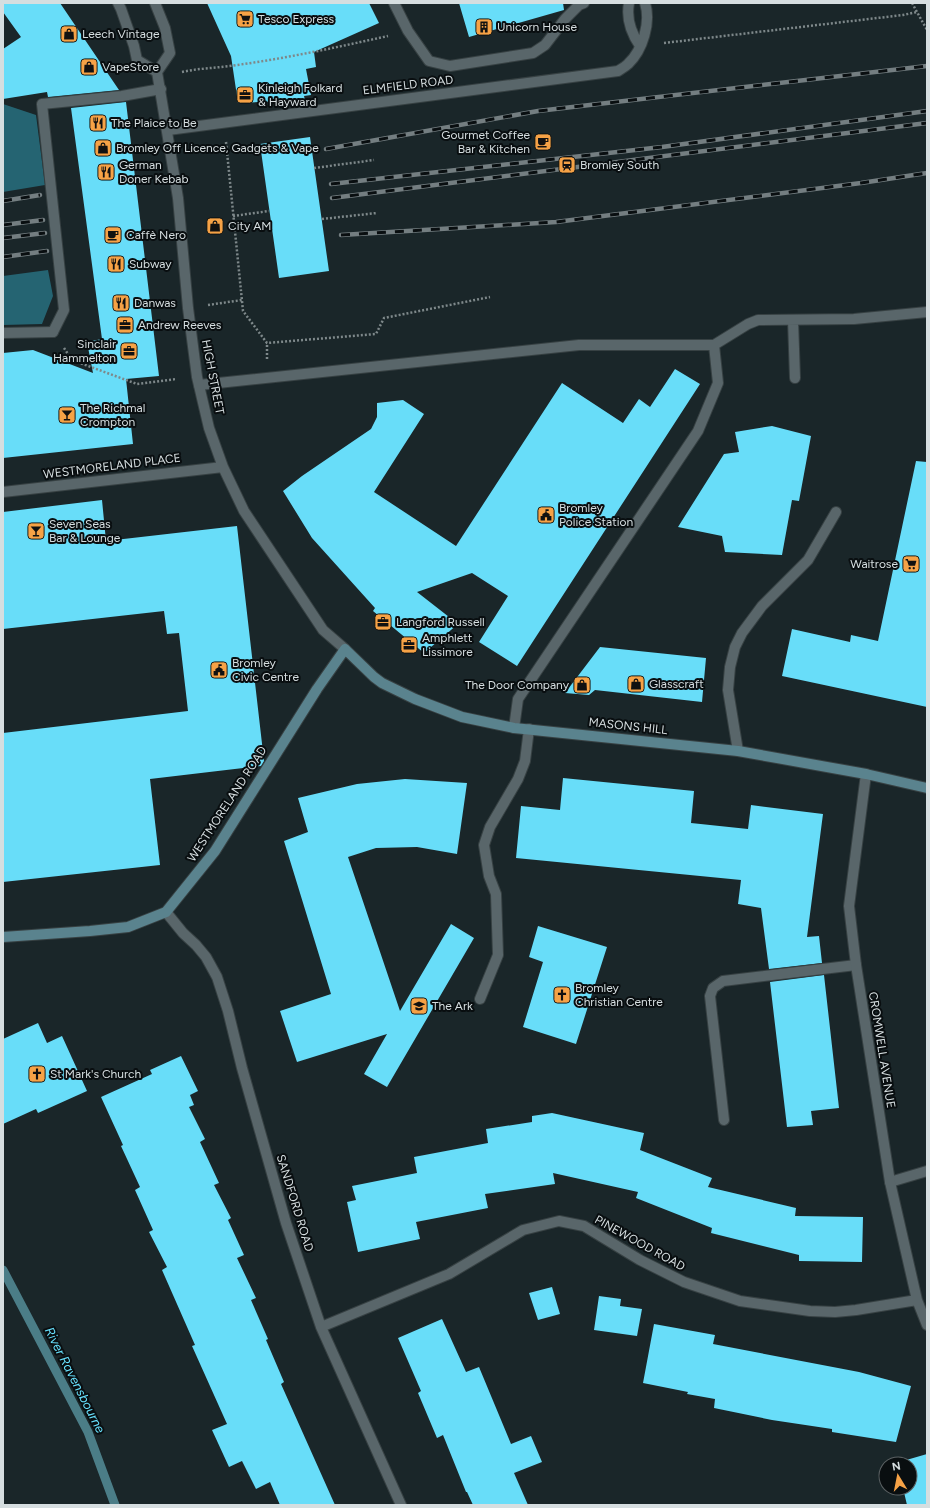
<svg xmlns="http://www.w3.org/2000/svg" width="930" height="1508" viewBox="0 0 930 1508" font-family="Figtree,sans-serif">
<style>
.forest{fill:#256472}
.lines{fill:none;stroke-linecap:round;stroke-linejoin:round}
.stream{stroke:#4b7d87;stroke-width:9}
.building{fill:#68ddf9}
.lane-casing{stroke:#374143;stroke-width:12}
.street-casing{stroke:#374143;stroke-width:12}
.secondary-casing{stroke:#374143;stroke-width:12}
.path{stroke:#7e888a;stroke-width:2.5;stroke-dasharray:2 2;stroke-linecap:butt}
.lane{stroke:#59666a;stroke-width:10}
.street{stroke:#59666a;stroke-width:10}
.secondary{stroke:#5a838e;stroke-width:10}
.rail-casing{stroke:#747e81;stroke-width:4.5}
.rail{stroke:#090e10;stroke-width:3;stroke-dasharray:9;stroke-linecap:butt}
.labels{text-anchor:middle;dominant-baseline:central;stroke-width:4;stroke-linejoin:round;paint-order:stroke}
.poi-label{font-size:12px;fill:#d6dee0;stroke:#090e10;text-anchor:start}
.street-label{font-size:12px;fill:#d6dee0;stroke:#090e10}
.water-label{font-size:13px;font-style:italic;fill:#67dffb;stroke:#090e10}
</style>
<rect width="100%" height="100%" fill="#1a2629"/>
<!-- forest -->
<path class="forest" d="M3,104L36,115L45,185L3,192Z
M48,270L53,296L42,324L3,325V276Z"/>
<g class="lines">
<!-- stream -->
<path class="stream" d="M3,1270L88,1432L115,1505"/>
</g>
<!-- building -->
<path class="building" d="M3,3H60L119,90L48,97L47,92L3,99V49L21,37L3,12Z
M207,3H369L379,23L314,52L316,67L306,69L311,95L304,96L305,100L238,103L231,56Z
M459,3H563L564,10L469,37Z
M126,102L159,376L126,379L133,444L3,458V353L33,350L93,373L87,342L102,339L71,108Z
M310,137L329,271L279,278L260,144Z
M675,369L700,384L517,666L479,642L508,596L472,573L417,592L458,624L424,653L373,611L375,608L312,538L283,491L302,476L371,429L377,417V403L403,400L424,414L374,492L456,546L562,383L623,423L639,399L650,407Z
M772,426L811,436L799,501L792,500L782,555L725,552L722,536L678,527L724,454L739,452L735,432Z
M916,461L927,462V707L782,676L792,629L850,642L851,635L878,641Z
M102,500L106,541L237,526L264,761L261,766L150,779L160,865L3,882V733L188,711L179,633L167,634L164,611L3,629V512Z
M600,647L706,658L702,702L595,690L589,695L565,693Z
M563,778L694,791L691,823L748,829L751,805L823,814L807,937L819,936L822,963L769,969L761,908L738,904L741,880L516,858L521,806L560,810Z
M405,779L467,783L457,854L417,847L376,848L348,857L400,1011L451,924L474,938L387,1087L364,1074L387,1034L297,1062L280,1011L331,994L284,841L308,832L298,798L357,784Z
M538,926L607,947L576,1044L523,1027L543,962L529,957Z
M824,975L839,1108L811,1111L813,1125L787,1127L770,982Z
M38,1023L47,1043L62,1036L87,1091L38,1113L36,1109L3,1124V1039Z
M181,1056L198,1091L190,1095L194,1105L189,1107L205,1139L200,1142L219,1183L214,1185L231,1218L228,1220L244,1255L237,1258L256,1298L251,1300L268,1339L266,1340L284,1382L281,1384L335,1505H280L270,1482L256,1489L242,1461L229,1467L212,1430L227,1424L192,1346L195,1345L162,1270L167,1267L149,1232L153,1230L135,1190L140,1187L121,1146L123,1145L101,1097L152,1074L150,1070Z
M552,1113L644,1133L640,1150L712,1178L708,1187L796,1208L795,1216L863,1217L862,1262L799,1261V1255L711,1233L712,1228L636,1198L638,1192L553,1173L555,1184L485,1194L488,1208L416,1222L420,1239L358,1252L347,1202L356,1200L352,1186L417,1173L414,1157L488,1143L486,1129L532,1122V1116Z
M552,1287L560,1314L538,1320L529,1293Z
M599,1296L621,1299L620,1306L642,1309L637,1336L594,1330Z
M442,1319L466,1372L479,1367L511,1444L531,1436L542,1462L514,1473L528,1505H473L467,1492H466L443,1435L437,1438L418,1393L421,1391L398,1338Z
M654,1324L715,1335L713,1344L859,1372L911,1386L896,1442L832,1432V1429L772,1420L714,1408L715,1399L687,1394L688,1392L643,1383Z
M927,1454V1505H907L903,1488H910V1464H896V1463Z"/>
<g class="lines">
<!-- lane casing -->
<g class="lane-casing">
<path id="lane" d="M793,320L795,378
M53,332L64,310L42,104L122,96L161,89
M199,385L579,345H714L748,324L758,320L854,319L927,312
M514,728L518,699L698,431L718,383L714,345
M738,751L728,690L730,667L735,647L742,633L762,606L808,560L836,512
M480,999L498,955L496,894L489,876L484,845L490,827L518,779L525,761L529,729
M724,1120L710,996L713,988L723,981L856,965
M890,1182L927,1171"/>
</g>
<!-- street casing -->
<g class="street-casing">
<path id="street" d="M118,3L121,9L134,46L137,60L157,72L178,198L188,308L197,377L209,428L223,467L244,511L323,630L345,649
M155,3L165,28L170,53L157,72
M394,3L408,31L429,61L450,66L533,53L545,45L565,19L579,5L584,3
M629,3C626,19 631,33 640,46
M168,130L618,71C621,69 625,67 628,64C643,50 651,22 645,3
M3,333L53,332
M3,492L223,467
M866,774L849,906L856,965L890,1182L917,1300L927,1325
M166,912L183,933L196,945L206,957L217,977L228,1011L242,1068L286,1223L321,1327L401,1505
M321,1327L449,1274L523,1230L559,1221L584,1226L640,1260L684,1282L740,1301L810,1311L835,1312L856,1310L917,1300"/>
</g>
<!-- secondary casing -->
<g class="secondary-casing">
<path id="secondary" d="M3,937L90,931L128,927L166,912L215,851L317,689L345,649L374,677L382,683L415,699L462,717L514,728L738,751L866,774L927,788"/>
</g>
<!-- path -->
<path class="path" d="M912,3L927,30
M664,43L903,15L917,12
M182,72C200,68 218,68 237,65C288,58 338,47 388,36
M226,142L243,311L267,343L376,334L384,318L490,297
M314,168L374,160
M233,216L269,211
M322,219L377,213
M208,305L242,300
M64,348L72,360L137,384L176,379
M267,359V343"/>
<!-- lane -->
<use href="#lane" class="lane"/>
<!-- street -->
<use href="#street" class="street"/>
<!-- secondary -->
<use href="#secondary" class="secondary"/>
<!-- rail casing -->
<g class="rail-casing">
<path id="rail" d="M326,149L538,111L927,66
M331,184L662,147L927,111
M332,198L927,123
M3,201L40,195
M3,225L43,220
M341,235L556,222L861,183L927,173
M3,238L45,233
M3,257L47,251"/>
</g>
<!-- rail -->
<use href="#rail" class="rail"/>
</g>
<!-- icons -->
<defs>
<g id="supermarket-square" transform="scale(0.9)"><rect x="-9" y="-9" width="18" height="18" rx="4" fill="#f6a246" stroke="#090e10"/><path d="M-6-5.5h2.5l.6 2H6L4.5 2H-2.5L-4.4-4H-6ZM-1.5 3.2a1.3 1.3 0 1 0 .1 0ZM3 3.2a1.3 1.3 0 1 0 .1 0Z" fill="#111"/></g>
<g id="building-square" transform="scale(0.9)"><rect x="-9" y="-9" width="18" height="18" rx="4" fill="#f6a246" stroke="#090e10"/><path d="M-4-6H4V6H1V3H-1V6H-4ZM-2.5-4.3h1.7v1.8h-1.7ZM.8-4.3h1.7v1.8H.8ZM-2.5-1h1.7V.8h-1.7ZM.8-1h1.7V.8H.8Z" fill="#111"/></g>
<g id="shop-square" transform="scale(0.9)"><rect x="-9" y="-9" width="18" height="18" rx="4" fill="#f6a246" stroke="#090e10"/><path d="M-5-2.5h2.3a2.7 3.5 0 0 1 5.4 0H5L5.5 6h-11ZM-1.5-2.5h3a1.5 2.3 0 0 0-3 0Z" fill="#111"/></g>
<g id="office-square" transform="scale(0.9)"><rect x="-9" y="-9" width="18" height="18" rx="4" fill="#f6a246" stroke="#090e10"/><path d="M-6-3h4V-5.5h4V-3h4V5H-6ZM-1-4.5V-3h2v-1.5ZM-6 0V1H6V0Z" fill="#111"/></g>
<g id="restaurant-square" transform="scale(0.9)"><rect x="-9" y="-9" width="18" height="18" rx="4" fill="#f6a246" stroke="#090e10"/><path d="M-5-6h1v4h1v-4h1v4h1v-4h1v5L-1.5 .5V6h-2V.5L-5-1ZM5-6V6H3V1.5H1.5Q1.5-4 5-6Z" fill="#111"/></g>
<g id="cafe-square" transform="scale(0.9)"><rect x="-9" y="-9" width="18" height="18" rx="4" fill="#f6a246" stroke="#090e10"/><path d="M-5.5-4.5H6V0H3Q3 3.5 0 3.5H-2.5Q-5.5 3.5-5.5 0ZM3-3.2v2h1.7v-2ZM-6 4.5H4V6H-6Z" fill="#111"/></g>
<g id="station-square" transform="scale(0.9)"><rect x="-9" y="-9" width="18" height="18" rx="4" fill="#f6a246" stroke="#090e10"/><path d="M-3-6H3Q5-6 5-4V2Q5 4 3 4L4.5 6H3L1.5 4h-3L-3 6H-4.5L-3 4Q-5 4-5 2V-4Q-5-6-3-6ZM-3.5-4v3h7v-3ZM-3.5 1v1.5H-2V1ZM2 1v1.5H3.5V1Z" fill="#111"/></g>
<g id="bar-square" transform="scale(0.9)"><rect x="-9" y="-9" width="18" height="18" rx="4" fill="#f6a246" stroke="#090e10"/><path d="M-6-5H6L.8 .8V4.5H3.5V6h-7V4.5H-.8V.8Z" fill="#111"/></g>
<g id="civic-square" transform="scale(0.9)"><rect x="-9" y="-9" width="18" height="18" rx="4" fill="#f6a246" stroke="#090e10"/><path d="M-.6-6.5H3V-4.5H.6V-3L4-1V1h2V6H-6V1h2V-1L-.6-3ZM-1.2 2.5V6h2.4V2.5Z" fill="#111"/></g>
<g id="church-square" transform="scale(0.9)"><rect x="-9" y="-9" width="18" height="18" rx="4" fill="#f6a246" stroke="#090e10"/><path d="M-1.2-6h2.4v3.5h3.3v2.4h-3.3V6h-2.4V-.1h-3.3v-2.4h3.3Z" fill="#111"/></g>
<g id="school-square" transform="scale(0.9)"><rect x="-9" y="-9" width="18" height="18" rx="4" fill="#f6a246" stroke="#090e10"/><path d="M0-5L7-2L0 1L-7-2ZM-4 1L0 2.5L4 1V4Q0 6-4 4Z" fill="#111"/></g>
</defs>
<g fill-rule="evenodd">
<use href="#supermarket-square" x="245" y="19"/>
<use href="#building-square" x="484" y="27"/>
<use href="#shop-square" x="69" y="34"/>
<use href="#shop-square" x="89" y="67"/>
<use href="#office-square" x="245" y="95"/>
<use href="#restaurant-square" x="98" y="123"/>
<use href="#cafe-square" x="543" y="142"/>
<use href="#shop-square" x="103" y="148"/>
<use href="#station-square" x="567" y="165"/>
<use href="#restaurant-square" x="106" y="172"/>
<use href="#shop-square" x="215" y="226"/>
<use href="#cafe-square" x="113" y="235"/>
<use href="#restaurant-square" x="116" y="264"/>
<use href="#restaurant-square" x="121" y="303"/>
<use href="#office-square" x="125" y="325"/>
<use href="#office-square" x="129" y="351"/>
<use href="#bar-square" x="67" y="415"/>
<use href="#civic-square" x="546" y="515"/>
<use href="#bar-square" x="36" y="531"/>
<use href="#supermarket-square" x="911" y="564"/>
<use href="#office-square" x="383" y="622"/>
<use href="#office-square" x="409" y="645"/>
<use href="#civic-square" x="219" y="670"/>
<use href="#shop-square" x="636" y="684"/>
<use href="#shop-square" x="582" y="685"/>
<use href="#church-square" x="562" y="995"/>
<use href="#school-square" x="419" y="1006"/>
<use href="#church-square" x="37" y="1074"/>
</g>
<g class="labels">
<!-- poi labels -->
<g class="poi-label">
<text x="258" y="19">Tesco Express</text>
<text x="497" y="27">Unicorn House</text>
<text x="82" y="34">Leech Vintage</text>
<text x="102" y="67">VapeStore</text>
<text x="258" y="88">Kinleigh Folkard<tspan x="258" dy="14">&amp; Hayward</tspan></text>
<text x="111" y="123">The Plaice to Be</text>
<text x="530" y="135" text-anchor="end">Gourmet Coffee<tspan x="530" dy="14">Bar &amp; Kitchen</tspan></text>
<text x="116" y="148">Bromley Off Licence, Gadgets &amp; Vape</text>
<text x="119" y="165">German<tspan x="119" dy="14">Doner Kebab</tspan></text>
<text x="580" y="165">Bromley South</text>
<text x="228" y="226">City AM</text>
<text x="126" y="235">Caffè Nero</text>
<text x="129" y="264">Subway</text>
<text x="134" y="303">Danwas</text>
<text x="138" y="325">Andrew Reeves</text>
<text x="116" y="344" text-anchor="end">Sinclair<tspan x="116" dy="14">Hammelton</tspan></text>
<text x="80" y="408">The Richmal<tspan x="80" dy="14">Crompton</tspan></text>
<text x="559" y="508">Bromley<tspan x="559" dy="14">Police Station</tspan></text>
<text x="49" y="524">Seven Seas<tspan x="49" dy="14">Bar &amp; Lounge</tspan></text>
<text x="898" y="564" text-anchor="end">Waitrose</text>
<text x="396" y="622">Langford Russell</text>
<text x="422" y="638">Amphlett<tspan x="422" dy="14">Lissimore</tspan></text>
<text x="232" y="663">Bromley<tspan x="232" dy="14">Civic Centre</tspan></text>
<text x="649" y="684">Glasscraft</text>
<text x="569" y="685" text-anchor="end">The Door Company</text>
<text x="575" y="988">Bromley<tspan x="575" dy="14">Christian Centre</tspan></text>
<text x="432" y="1006">The Ark</text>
<text x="50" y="1074">St Mark's Church</text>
</g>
<!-- street labels -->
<g class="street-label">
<text transform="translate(408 85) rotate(-7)">ELMFIELD ROAD</text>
<text transform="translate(213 377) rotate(79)">HIGH STREET</text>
<text transform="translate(112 466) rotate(-7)">WESTMORELAND PLACE</text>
<text transform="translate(628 726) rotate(6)">MASONS HILL</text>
<text transform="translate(227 804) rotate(-57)">WESTMORELAND ROAD</text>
<text transform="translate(882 1050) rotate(81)">CROMWELL AVENUE</text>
<text transform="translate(295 1203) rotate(73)">SANDFORD ROAD</text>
<text transform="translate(640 1243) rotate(29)">PINEWOOD ROAD</text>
</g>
<!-- water labels -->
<g class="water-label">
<text transform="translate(75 1380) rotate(63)">River Ravensbourne</text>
</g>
</g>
<!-- border -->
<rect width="930" height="1508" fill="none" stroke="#d6dee0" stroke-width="8"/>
<!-- north arrow -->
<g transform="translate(898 1476) rotate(350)"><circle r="19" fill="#090e10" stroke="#5b6163"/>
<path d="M0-3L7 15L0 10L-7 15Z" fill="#f6a246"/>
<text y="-6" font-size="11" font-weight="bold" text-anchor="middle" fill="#d6dee0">N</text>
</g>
</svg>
